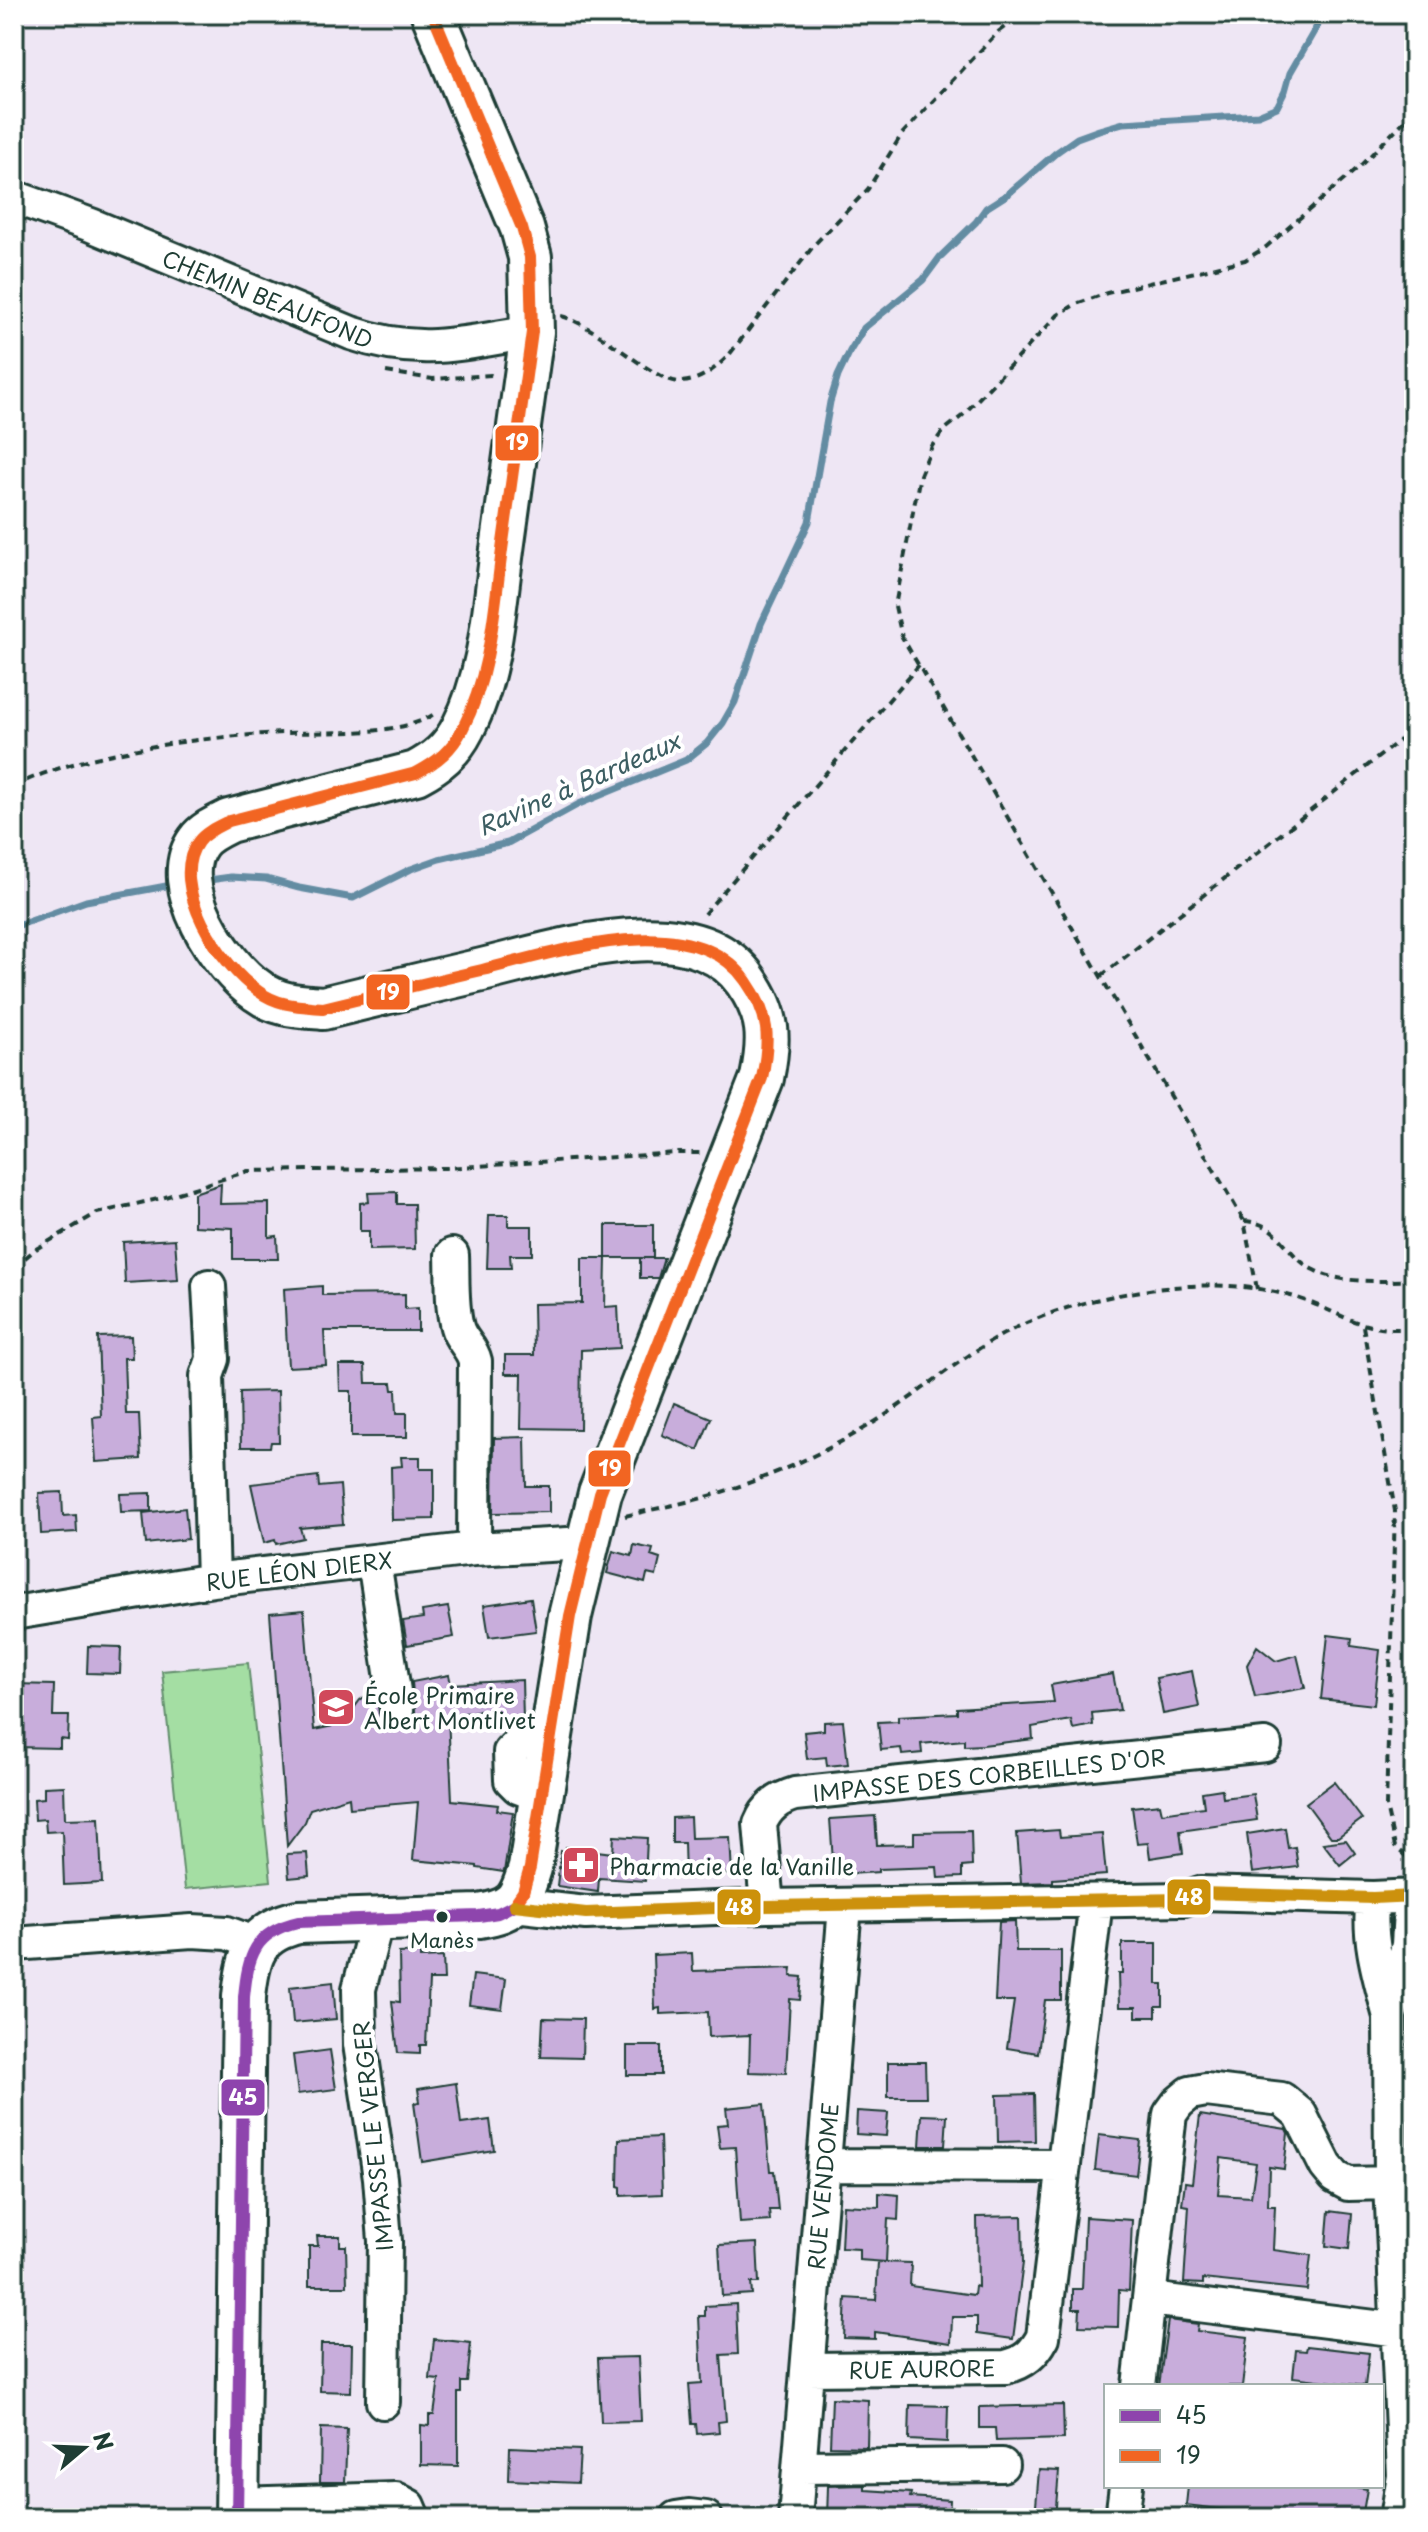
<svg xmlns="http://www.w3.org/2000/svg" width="1428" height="2532" viewBox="0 0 1428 2532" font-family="'Playpen Sans',sans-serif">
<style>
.green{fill:#a4dea3;stroke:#628e6c;stroke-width:2}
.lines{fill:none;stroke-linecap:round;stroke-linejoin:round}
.stream{stroke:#648ca2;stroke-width:7}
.building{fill:#c8addb;stroke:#1f3d34;stroke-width:2;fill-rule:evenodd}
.minor-casing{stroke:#1f3d34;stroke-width:38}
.major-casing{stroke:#1f3d34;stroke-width:48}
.path{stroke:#1f3d34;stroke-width:4;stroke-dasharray:8 6;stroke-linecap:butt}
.minor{stroke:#fff;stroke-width:32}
.major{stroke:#fff;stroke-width:42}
.bus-1-casing{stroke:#fff;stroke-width:18}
.bus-2-casing{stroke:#fff;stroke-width:18}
.bus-3-casing{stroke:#fff;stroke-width:18}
.bus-1{stroke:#8e44ad;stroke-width:12}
.bus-2{stroke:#f26522;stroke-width:12}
.bus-3{stroke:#cc910a;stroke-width:12}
.bus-dot{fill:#1f3d34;stroke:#fff;stroke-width:3}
.labels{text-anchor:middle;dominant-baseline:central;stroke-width:8;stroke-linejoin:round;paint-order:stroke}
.bus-label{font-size:20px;fill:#1f3d34;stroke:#fff}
.street-label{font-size:22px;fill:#1f3d34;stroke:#fff}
.poi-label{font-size:22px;fill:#1f3d34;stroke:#fff;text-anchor:start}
.water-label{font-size:24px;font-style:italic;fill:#3c5e62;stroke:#fff}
.line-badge{stroke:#fff;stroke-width:3}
.badge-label{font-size:22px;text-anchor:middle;font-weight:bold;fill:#fff}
</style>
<rect width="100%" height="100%" fill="#eee6f4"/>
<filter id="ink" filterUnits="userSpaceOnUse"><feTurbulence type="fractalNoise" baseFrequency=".0125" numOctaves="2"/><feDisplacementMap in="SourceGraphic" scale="16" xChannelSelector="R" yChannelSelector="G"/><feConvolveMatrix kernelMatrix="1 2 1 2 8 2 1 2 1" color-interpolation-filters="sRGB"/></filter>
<g filter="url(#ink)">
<!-- green -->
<path class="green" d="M248,1663L271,1881L185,1889L162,1671Z"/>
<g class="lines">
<!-- stream -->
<path class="stream" d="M202,881L231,877L266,879L299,888L353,898L411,869L439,859L508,843L579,804L686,760L707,743L723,723L735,702L761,624L809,522L830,402L838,376L850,351L864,328L923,280L940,257L976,222L986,208L1008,194L1057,152L1077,138L1099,130L1123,123L1258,115L1277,107L1285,91L1290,73L1324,14
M14,927L86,901L177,884"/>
</g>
<!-- building -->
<path class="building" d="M221,1184L220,1204L269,1203V1237L277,1236L278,1259H233V1228L194,1226V1193Z
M397,1192V1204H414L415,1249L369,1250V1231H360V1203L369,1202L368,1193Z
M489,1215H508V1226H532V1255H510L511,1268H487Z
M606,1225H653V1258H606Z
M175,1239L178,1280L125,1283L123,1242Z
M582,1258H606L605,1307L618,1306L620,1348L581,1350L580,1429L521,1428L522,1374H505V1355H534L533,1304L582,1303Z
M640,1258H664L658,1278H640Z
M322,1286V1295L405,1294V1309L418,1308V1331H324L326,1365L288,1367L284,1289Z
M131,1336L132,1358H124L126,1414H139L141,1459L96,1462L93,1417L101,1416L98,1337Z
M339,1365H365L366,1383H392L393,1390H396L397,1413H407V1437H351V1391H340Z
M278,1391L279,1442H271L270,1447H241L240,1392Z
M674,1403L711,1418L698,1450L662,1435Z
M525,1437L526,1486H549V1512L493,1513L494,1438Z
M401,1457H420V1469H434V1519L392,1520L391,1467L402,1466Z
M318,1476L319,1487L340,1485L343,1524L300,1528L303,1538L276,1544L275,1540L264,1543L251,1484Z
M62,1492L63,1516L76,1515L77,1532L41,1534L39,1493Z
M151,1493V1511L121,1512L120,1494Z
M185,1508L188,1539L146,1544L143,1513Z
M634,1545L653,1549L651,1556L660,1559L656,1576L647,1574L645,1583L607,1573L613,1551L632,1556Z
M531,1598L536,1631L489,1637L484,1605Z
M448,1607L454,1637L407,1645L403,1621L423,1618L422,1611Z
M304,1610L314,1730L342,1724L360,1700L375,1690L382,1722L389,1728L399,1730L408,1726L415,1717L412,1682L449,1675L451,1684L522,1680L523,1720L483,1722L482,1710L448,1716L452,1800L498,1805L497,1810L513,1812L504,1872L477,1868V1866L413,1860L418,1802L350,1808L349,1797L310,1809L305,1822L287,1846L270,1613Z
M1328,1635L1352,1638L1351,1646L1380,1650L1374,1705L1321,1699Z
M88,1646L121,1647L120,1674L87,1673Z
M1257,1646L1276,1661L1297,1655L1305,1688L1255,1697L1247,1665Z
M1192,1671L1199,1707L1163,1714L1156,1678Z
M1113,1674L1120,1710L1092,1713L1093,1725L1073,1729L1071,1720L1032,1727L1033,1739L983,1745L964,1746V1740L921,1744L922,1753L902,1755L901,1748L881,1750L878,1722L898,1721V1716L957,1713V1708L1054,1702L1051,1685Z
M14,1684L54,1685L53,1716H69L68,1740L60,1739V1748L14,1747Z
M843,1721L848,1764L827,1766L826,1757L807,1759L804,1732L824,1730V1722Z
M1334,1782L1362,1819L1338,1837H1331L1306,1803Z
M64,1786L65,1819L99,1818L102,1883L64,1885L62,1831L46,1832L45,1819L35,1820L34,1799L44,1798V1787Z
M1222,1789L1223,1798L1253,1794L1257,1820L1180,1831L1183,1853L1150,1858L1148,1843L1137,1844L1132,1807L1160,1804L1162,1813L1204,1807L1202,1792Z
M875,1816L877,1845L914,1844V1832L971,1831L972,1866L962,1867V1877L938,1878L937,1867L879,1869V1872L834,1875L830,1819Z
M690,1817L691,1838L730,1837L732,1874L685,1876L684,1843H672V1818Z
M1285,1828L1288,1848L1295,1847L1298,1867L1252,1873L1247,1834Z
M1059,1830L1060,1837L1102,1834L1106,1875L1053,1879V1882L1021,1883L1017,1833Z
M614,1836L647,1838L645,1881L599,1878L598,1892L557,1886L561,1851L565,1852L566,1847L613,1853Z
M1346,1840L1355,1853L1340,1865L1323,1843Z
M307,1853L309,1876L289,1878L287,1854Z
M1015,1921L1016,1951H1061V2000H1045L1038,2053L1007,2048L1014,2001H995L999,1922Z
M1122,1943H1157V1984H1163V2006H1156V2017H1136V2007H1119L1118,1974H1122Z
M420,1952V1958L443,1957L444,1980H429L426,2045H420V2054L398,2053L392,2001L400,2002L399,1953Z
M692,1953L693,1971L792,1968L791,1976L802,1977L800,2000L790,1999L786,2073L749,2072L750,2035L709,2037L708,2012L660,2014V2008L655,2009L653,1955Z
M473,1975L506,1979L502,2009L469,2005Z
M333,1982L336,2019L293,2023L290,1987Z
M543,2018L583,2019L582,2058L541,2057Z
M627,2046H661V2075H627Z
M330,2050L336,2089L298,2094L293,2055Z
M888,2062H925L926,2097H888Z
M456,2083L461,2124L490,2120L494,2150L422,2162L414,2103L420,2102L418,2089Z
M1034,2094L1035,2141L998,2142L997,2095Z
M764,2104L770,2171H774L778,2210H769L770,2221L740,2223L735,2147L720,2148L717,2125L728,2124L726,2108Z
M857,2111L888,2113L886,2136L856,2134Z
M922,2115L947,2116L945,2146H920Z
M1200,2115L1286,2129L1288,2133L1284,2169L1269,2167L1268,2206H1275L1273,2250L1311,2255L1307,2290L1203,2279V2284L1184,2283L1189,2206L1182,2205L1185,2182L1192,2183ZM1221,2158L1256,2163L1251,2197L1218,2195Z
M1099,2135L1140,2140L1136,2175L1095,2170Z
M660,2137L662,2194L621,2196V2187L618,2186L619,2139Z
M879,2193L899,2195L898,2220L888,2219L886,2262L859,2260V2249L841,2248L843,2205L879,2207Z
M1329,2211L1352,2214L1349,2249L1326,2246Z
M1022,2216L1023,2263L1013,2339L977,2334V2317H952L951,2343L875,2332V2339L844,2338L846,2298L876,2300L878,2262L911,2263L910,2286L974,2295L975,2286L978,2287L977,2217Z
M1085,2217L1132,2220L1129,2291L1119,2290L1118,2327L1079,2326L1080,2309H1073V2289H1082Z
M317,2236H340V2246H346L347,2286H309V2246H318Z
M757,2243L759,2283H751L752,2294L722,2296L719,2245Z
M736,2304L738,2354L721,2355L726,2421L718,2422L719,2432L697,2434L696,2424H692L689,2384L702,2383L699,2316H705V2306Z
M1168,2320L1198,2324L1197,2331L1248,2337L1242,2386H1159Z
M434,2339L471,2343L467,2382H461V2393H458V2466L421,2465V2425L429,2426V2415H434L439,2380L430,2379Z
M321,2344H352L351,2392L320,2391Z
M1307,2346L1369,2353L1365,2386L1293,2377L1296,2350L1306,2351Z
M638,2357L641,2421L601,2422L598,2358Z
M832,2398L868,2400L867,2447L830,2446Z
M910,2405L948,2406L947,2442L909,2440Z
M1063,2405L1064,2439L996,2441L995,2428H980V2407Z
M321,2428L347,2429L345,2482H320Z
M510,2447L580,2450L578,2483L509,2480Z
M1039,2470L1059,2471L1055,2518H1035Z
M865,2485V2490L911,2493L910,2497L950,2500L949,2518H827L828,2486Z
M1188,2486H1348L1367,2489L1362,2518H1294L1186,2505Z"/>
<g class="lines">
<!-- minor casing -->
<g class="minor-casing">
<path id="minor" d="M14,197L91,225L351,333C421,357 462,343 532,332
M452,1255C453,1278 451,1305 457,1327C460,1340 472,1347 475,1361L474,1549
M209,1286L213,1359L207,1376L213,1580
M374,1561L397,1711
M14,1613L213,1580L474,1549L586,1543
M542,1796L518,1787L511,1780L510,1752L521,1741L550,1736
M1373,1898C1367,1936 1379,1976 1389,2013
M514,1905L586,1913L767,1906L1184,1899L1200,1893L1373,1898L1414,1896
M767,1906L760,1824C767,1807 778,1799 795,1794L1265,1745
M377,1920L359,1989L360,2044L380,2178L385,2241L383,2402
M14,1944L192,1931L227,1933L257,1944
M824,2165L1064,2166
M1150,2299L1399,2330
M808,2369L1006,2367C1025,2362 1034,2354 1043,2337L1096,1901
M1139,2386L1170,2114L1178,2103L1190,2093L1206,2090L1282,2099L1300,2114L1326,2166L1335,2177L1348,2184L1391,2183
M800,2467L1002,2465
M237,2504L396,2499L409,2506L414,2518
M676,2518L689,2516L706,2518
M795,2518L845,1906
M1122,2518L1126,2486
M1397,2518L1404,2475L1391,2183L1390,2016L1408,1945L1410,1910L1407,1896"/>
</g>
<!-- major casing -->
<g class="major-casing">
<path id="major" d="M237,2518L244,1997C248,1956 254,1932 298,1922L479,1916C515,1910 520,1901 530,1868L570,1616L600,1493L762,1078C770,1039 770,1015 746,981C693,905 555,953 482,970C429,982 376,995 323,1008C299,1006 278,1006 258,991C221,966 167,885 198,842C205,832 219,826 229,821L416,773C437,762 452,750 463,728C491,674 494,609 502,550C512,477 522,404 532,332L530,257L522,228L433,14"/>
</g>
<!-- path -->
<path class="path" d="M561,316C596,324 654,383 681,382C701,381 716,368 729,355L815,244L868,189L902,134L998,32L1021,14
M386,372L433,379L491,375L496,377
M14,786C85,752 187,739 265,734C311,730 397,739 434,714
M704,914L919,665
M1101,976L1414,729
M1244,1221C1282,1223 1285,1256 1314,1270C1343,1285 1382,1280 1414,1281
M14,1267L36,1249L97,1213L162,1198L248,1171L446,1168L677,1153H701
M1257,1289L1244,1221L902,637L895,606L920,475L932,446L943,431L962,416L1058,315L1076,304L1107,293L1245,260L1266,247L1359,167L1414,111
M1363,1326L1395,1511L1386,1806L1395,1847L1414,1863
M625,1516C656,1508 689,1503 719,1493C766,1478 816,1457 858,1432C904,1406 944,1370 988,1343C1020,1323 1059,1309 1095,1300C1157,1286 1225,1278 1287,1295C1335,1307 1359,1335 1414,1328"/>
<!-- minor -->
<use href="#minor" class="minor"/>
<!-- major -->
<use href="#major" class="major"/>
<!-- bus-1 casing -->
<g class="bus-1-casing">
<path id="bus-1" d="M237,2518L244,1997C248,1956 254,1932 298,1922L479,1916L498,1913L514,1905"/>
</g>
<!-- bus-2 casing -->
<g class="bus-2-casing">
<path id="bus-2" d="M433,14L522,228L530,257L532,332C522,404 512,477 502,550C494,609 491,674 463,728C452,750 437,762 416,773L229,821C219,826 205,832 198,842C167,885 221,966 258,991C278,1006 299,1006 323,1008C376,995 429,982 482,970C555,953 693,905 746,981C770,1015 770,1039 762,1078L600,1493L570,1616L530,1868L523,1892L514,1905"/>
</g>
<!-- bus-3 casing -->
<g class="bus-3-casing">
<path id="bus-3" d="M514,1905L586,1913L767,1906L1184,1899L1200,1893L1373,1898L1414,1896"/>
</g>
<!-- bus-1 -->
<use href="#bus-1" class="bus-1"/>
<!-- bus-2 -->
<use href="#bus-2" class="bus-2"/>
<!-- bus-3 -->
<use href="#bus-3" class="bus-3"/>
</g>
</g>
<!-- icons -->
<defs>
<g id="school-square" transform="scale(2)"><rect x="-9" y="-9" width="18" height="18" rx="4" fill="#d1495b" stroke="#fff"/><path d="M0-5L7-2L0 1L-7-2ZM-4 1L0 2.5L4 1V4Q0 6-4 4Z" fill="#fff"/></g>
<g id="pharmacy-square" transform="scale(2)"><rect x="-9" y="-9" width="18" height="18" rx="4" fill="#d1495b" stroke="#fff"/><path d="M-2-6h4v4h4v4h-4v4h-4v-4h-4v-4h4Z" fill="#fff"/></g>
</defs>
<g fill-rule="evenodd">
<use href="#school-square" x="336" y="1707"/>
<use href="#pharmacy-square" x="581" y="1865"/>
</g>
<!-- markers -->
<circle class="bus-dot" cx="442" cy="1917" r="7"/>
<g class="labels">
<!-- bus labels -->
<g class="bus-label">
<text x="442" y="1940">Manès</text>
</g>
<!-- street labels -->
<g class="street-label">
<text transform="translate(268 298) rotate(22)">CHEMIN BEAUFOND</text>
<text transform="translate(299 1570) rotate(-7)">RUE LÉON DIERX</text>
<text transform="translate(989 1774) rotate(-6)">IMPASSE DES CORBEILLES D'OR</text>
<text transform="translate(372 2136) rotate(-96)">IMPASSE LE VERGER</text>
<text transform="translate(822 2186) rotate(-85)">RUE VENDOME</text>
<text transform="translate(922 2368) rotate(-1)">RUE AURORE</text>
</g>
<!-- poi labels -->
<g class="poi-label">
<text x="364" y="1694">École Primaire<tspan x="364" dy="25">Albert Montlivet</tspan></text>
<text x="609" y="1865">Pharmacie de la Vanille</text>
</g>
<!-- water labels -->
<g class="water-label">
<text transform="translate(578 783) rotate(-24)">Ravine à Bardeaux</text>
</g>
</g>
<g class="line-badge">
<rect x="494" y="424" width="46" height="38" rx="8" fill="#f26522"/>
<rect x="365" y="973" width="46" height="38" rx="8" fill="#f26522"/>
<rect x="587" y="1449" width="45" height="39" rx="8" fill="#f26522"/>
<rect x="1166" y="1878" width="46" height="38" rx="8" fill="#cc910a"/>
<rect x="716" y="1888" width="46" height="38" rx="8" fill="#cc910a"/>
<rect x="220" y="2078" width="46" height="39" rx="8" fill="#8e44ad"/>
</g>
<g class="badge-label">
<text x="517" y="450">19</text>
<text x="388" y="1000">19</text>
<text x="610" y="1476">19</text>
<text x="1189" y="1905">48</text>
<text x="739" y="1915">48</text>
<text x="243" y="2105">45</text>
</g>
<!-- margin -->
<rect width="1428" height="2532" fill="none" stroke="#fff" stroke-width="48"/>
<rect x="24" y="24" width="1380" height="2484" fill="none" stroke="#1f3d34" stroke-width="3" filter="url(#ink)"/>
<!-- legend -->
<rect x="1104" y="2384" width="280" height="104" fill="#ffffff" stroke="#a5b1ae" stroke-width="2"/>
<rect x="1120" y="2410" width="40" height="12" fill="#8e44ad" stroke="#a5b1ae" stroke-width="2"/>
<text x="1176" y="2424" font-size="24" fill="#1f3d34">45</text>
<rect x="1120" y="2450" width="40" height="12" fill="#f26522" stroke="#a5b1ae" stroke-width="2"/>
<text x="1176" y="2464" font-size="24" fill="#1f3d34">19</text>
<!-- north arrow -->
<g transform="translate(84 2448) rotate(71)" stroke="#ffffff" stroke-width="6" paint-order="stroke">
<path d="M0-6L14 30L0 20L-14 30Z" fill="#1f3d34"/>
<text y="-12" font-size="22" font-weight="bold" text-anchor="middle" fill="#1f3d34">N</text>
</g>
</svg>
